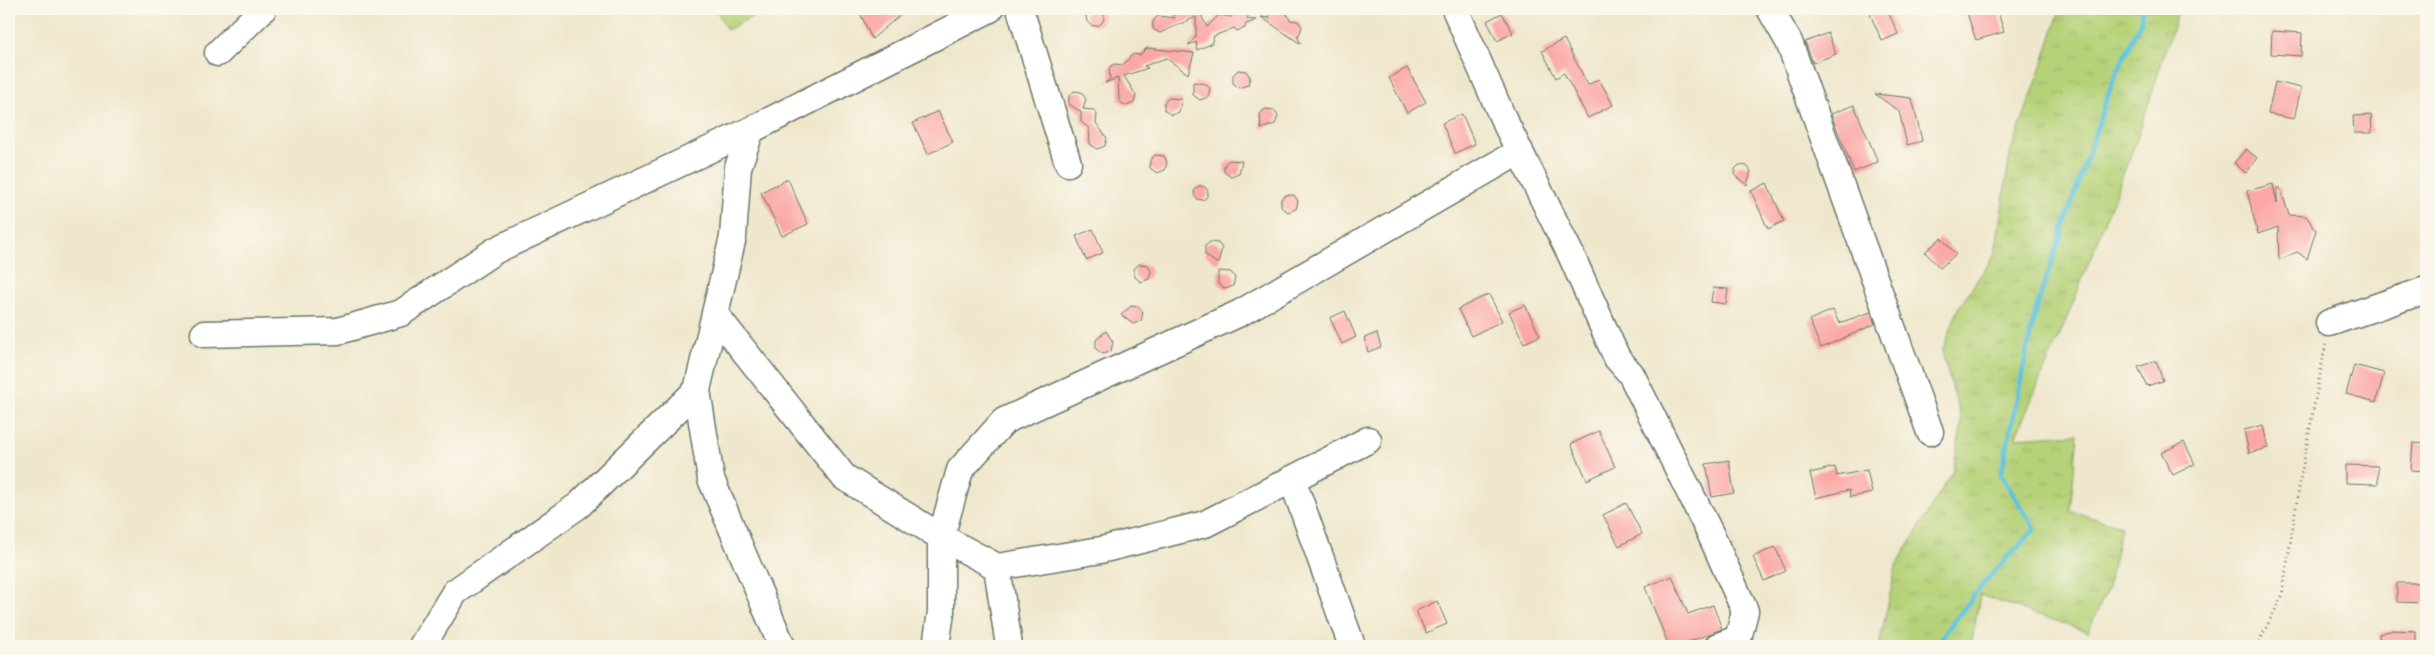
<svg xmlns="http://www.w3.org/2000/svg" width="2435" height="655" viewBox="0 0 2435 655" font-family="'Libre Caslon Text',serif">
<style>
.grass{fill:url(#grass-tufts);stroke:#6a8856}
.pitch{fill:#b6d278;stroke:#6a8856}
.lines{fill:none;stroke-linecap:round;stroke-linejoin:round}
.stream{stroke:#5dc3da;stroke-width:5}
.building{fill:#fba7a6}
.minor-casing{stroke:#687869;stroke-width:29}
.path{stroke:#687869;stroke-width:3;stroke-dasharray:1 4;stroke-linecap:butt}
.minor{stroke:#fff;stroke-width:26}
</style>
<defs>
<pattern id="grass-tufts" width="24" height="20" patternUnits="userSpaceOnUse" patternTransform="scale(1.25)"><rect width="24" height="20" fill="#b6d278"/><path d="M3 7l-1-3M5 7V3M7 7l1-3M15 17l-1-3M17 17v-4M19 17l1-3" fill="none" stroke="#9cb568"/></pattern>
</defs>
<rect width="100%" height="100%" fill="#fbf7ec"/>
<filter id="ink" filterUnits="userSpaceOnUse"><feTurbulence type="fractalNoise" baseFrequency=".02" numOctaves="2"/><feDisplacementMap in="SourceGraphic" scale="10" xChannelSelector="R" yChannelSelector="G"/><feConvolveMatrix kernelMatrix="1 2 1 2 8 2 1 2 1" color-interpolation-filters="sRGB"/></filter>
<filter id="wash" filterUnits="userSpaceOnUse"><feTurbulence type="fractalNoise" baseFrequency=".0096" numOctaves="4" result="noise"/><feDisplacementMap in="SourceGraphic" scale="20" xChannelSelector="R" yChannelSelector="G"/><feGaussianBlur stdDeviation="1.12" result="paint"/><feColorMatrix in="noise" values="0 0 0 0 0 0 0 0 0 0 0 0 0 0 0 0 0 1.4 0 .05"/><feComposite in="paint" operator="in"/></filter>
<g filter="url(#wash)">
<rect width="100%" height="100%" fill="#efe7cc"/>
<!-- grass -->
<path class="grass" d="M2060,9H2179L2137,139L2069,313L2015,438L2078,434L2070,511L2121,526L2108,588L2088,632L1980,595L1971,646H1879L1896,566L1953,471L1962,422L1942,352L1959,307L1995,254L2010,154L2043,63Z"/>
<!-- pitch -->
<path class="pitch" d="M716,9H767L727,30Z"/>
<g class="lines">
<!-- stream -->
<path class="stream" d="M1935,646L1987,579L2035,529L2001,475L2035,312L2112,83L2141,21L2142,9"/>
</g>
<g id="blocks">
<!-- building -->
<path class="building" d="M1086 17a9 9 0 1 1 18 0a9 9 0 1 1-18 0Z
M858,9H907L872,39Z
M1171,9H1214L1201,15L1207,27L1219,15L1231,17L1235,13L1249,14L1247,19L1257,20L1246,24L1245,28L1237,31L1234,28L1214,36L1211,44L1197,50L1196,42L1188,45L1196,37V17L1160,33L1153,29V21L1158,16L1175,18Z
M1266,9H1285L1290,20L1298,21L1302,27L1299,35L1297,36L1301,44L1261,17L1270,18Z
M1881,9H1887L1898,34L1882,41L1870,14Z
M1981,9H1997L2004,32L1976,40L1967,13Z
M1502,13L1513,33L1497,41L1487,21Z
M2272,31L2302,33L2301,56L2271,54Z
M1828,33L1836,54L1813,63L1805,42Z
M1564,39L1588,85L1599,79L1613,105L1588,118L1564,73L1556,78L1542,51Z
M1147,48L1194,53L1188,74L1166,58L1144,66L1148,68L1124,76L1136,95L1134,103L1126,106L1119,101L1118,78L1105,83L1110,79L1109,68L1114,64L1123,65L1133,54L1140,55Z
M1407,68L1426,102L1407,113L1389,78Z
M1238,70L1246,71L1250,77L1248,85L1239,88L1233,83V75Z
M1193,82L1206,84L1210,89L1208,97L1200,100L1193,95Z
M2275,82L2301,88L2294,119L2268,114Z
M1074,91L1081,92L1086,99L1083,109L1094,110L1097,115L1096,123L1107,138L1105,146L1097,149L1090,144L1089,128L1081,122V112L1069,104V96Z
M1875,94L1912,98L1922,141L1907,145L1899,111Z
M1169,98L1182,99L1179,112L1171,115L1164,110V102Z
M1854,105L1878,162L1854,172L1831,114Z
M1265,109L1274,110L1278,116L1275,124L1261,129L1260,114Z
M938,111L953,142L928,154L913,123Z
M1462,114L1475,144L1455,153L1442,123Z
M2371,115L2372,133H2354L2353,116Z
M2246,149L2257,158L2246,173L2234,163Z
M1155,155L1164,156L1167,162L1165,170L1157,173L1150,168V160Z
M1229,160L1242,161L1239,174L1231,177L1224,172V165Z
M1739,165L1747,166L1751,171L1747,185L1735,176V169Z
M788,179L808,224L782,236L761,192Z
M1767,183L1784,221L1768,229L1751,191Z
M2273,184L2277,204V188H2280L2289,215L2306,216L2316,230L2307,259L2297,252L2279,260L2278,227L2258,234L2247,191Z
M1194 193a7 7 0 1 1 14 0a7 7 0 1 1-14 0Z
M1286,195H1294L1298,201L1296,209L1288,212L1281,207V199Z
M1093,229L1103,253L1086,260L1076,236Z
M1941,238L1956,254L1940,268L1925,252Z
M1210,242L1218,243L1222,248L1218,264L1205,255V246Z
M1139,264L1148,265L1151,271L1149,279L1141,282L1135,277L1134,269Z
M1218,271L1231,272L1235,278L1233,286L1225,289L1218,284Z
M1713,288L1728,289L1726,304L1711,302Z
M1489,294L1502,321L1471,336L1458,309Z
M1525,305L1540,336L1524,343L1509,312Z
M1131,306L1139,307L1143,312L1141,321L1133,324L1121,315Z
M1833,310L1839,323L1871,312L1875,324L1821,348L1809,320Z
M1345,311L1356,337L1342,344L1330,318Z
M1106,331L1113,342L1111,351L1103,354L1096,349V340Z
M1377,333L1381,347L1368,352L1364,338Z
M2156,361L2163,381L2147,386L2138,367Z
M2354,365L2384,373L2376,402L2346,394Z
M2263,425L2268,448L2249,453L2244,430Z
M1599,431L1615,467L1587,480L1571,444Z
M2184,442L2195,464L2173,475L2161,453Z
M2413,443L2426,444V471L2411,470Z
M1729,460L1734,493L1712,497L1706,464Z
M2345,465L2378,466V484L2345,483Z
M1835,467L1837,476L1867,470L1872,493L1850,497L1849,490L1816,498L1810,473Z
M1626,503L1642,534L1619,546L1603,515Z
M1775,547L1786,571L1764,581L1753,557Z
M1672,576L1688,614L1713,605L1722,629L1686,643L1688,646H1669L1645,587Z
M2397,583H2426V603L2397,602Z
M1437,601L1447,624L1426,633L1416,611Z
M2393,630L2416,631V646H2380L2379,634Z"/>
</g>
</g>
<g filter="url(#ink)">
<use href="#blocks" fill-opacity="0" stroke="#687869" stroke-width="1"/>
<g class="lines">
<!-- minor casing -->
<g class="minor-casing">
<path id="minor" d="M1020,9L1068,163
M1455,9L1502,116L1571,255L1617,358L1631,374L1711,535L1745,611L1738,639L1718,646
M1770,9L1789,42L1930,432
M218,53L263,9
M715,314L844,477L941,537L997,567L1101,550L1205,524L1368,440
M2329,323L2426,290
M204,334L338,331L401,313L496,250L751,130
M1292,479L1352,646
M997,567L1009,646
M422,646L455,592L579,505L697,390
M782,646L711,479L697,390L733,237L738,167L751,130L990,9
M936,646L941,612V537L960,470L1004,421L1240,313L1520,151"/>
</g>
<!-- path -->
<path class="path" d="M2257,646L2282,596L2300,481L2326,342"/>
<!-- minor -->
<use href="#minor" class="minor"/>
</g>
</g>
<!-- margin -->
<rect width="2435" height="655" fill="none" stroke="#fbf7ec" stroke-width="30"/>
</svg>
